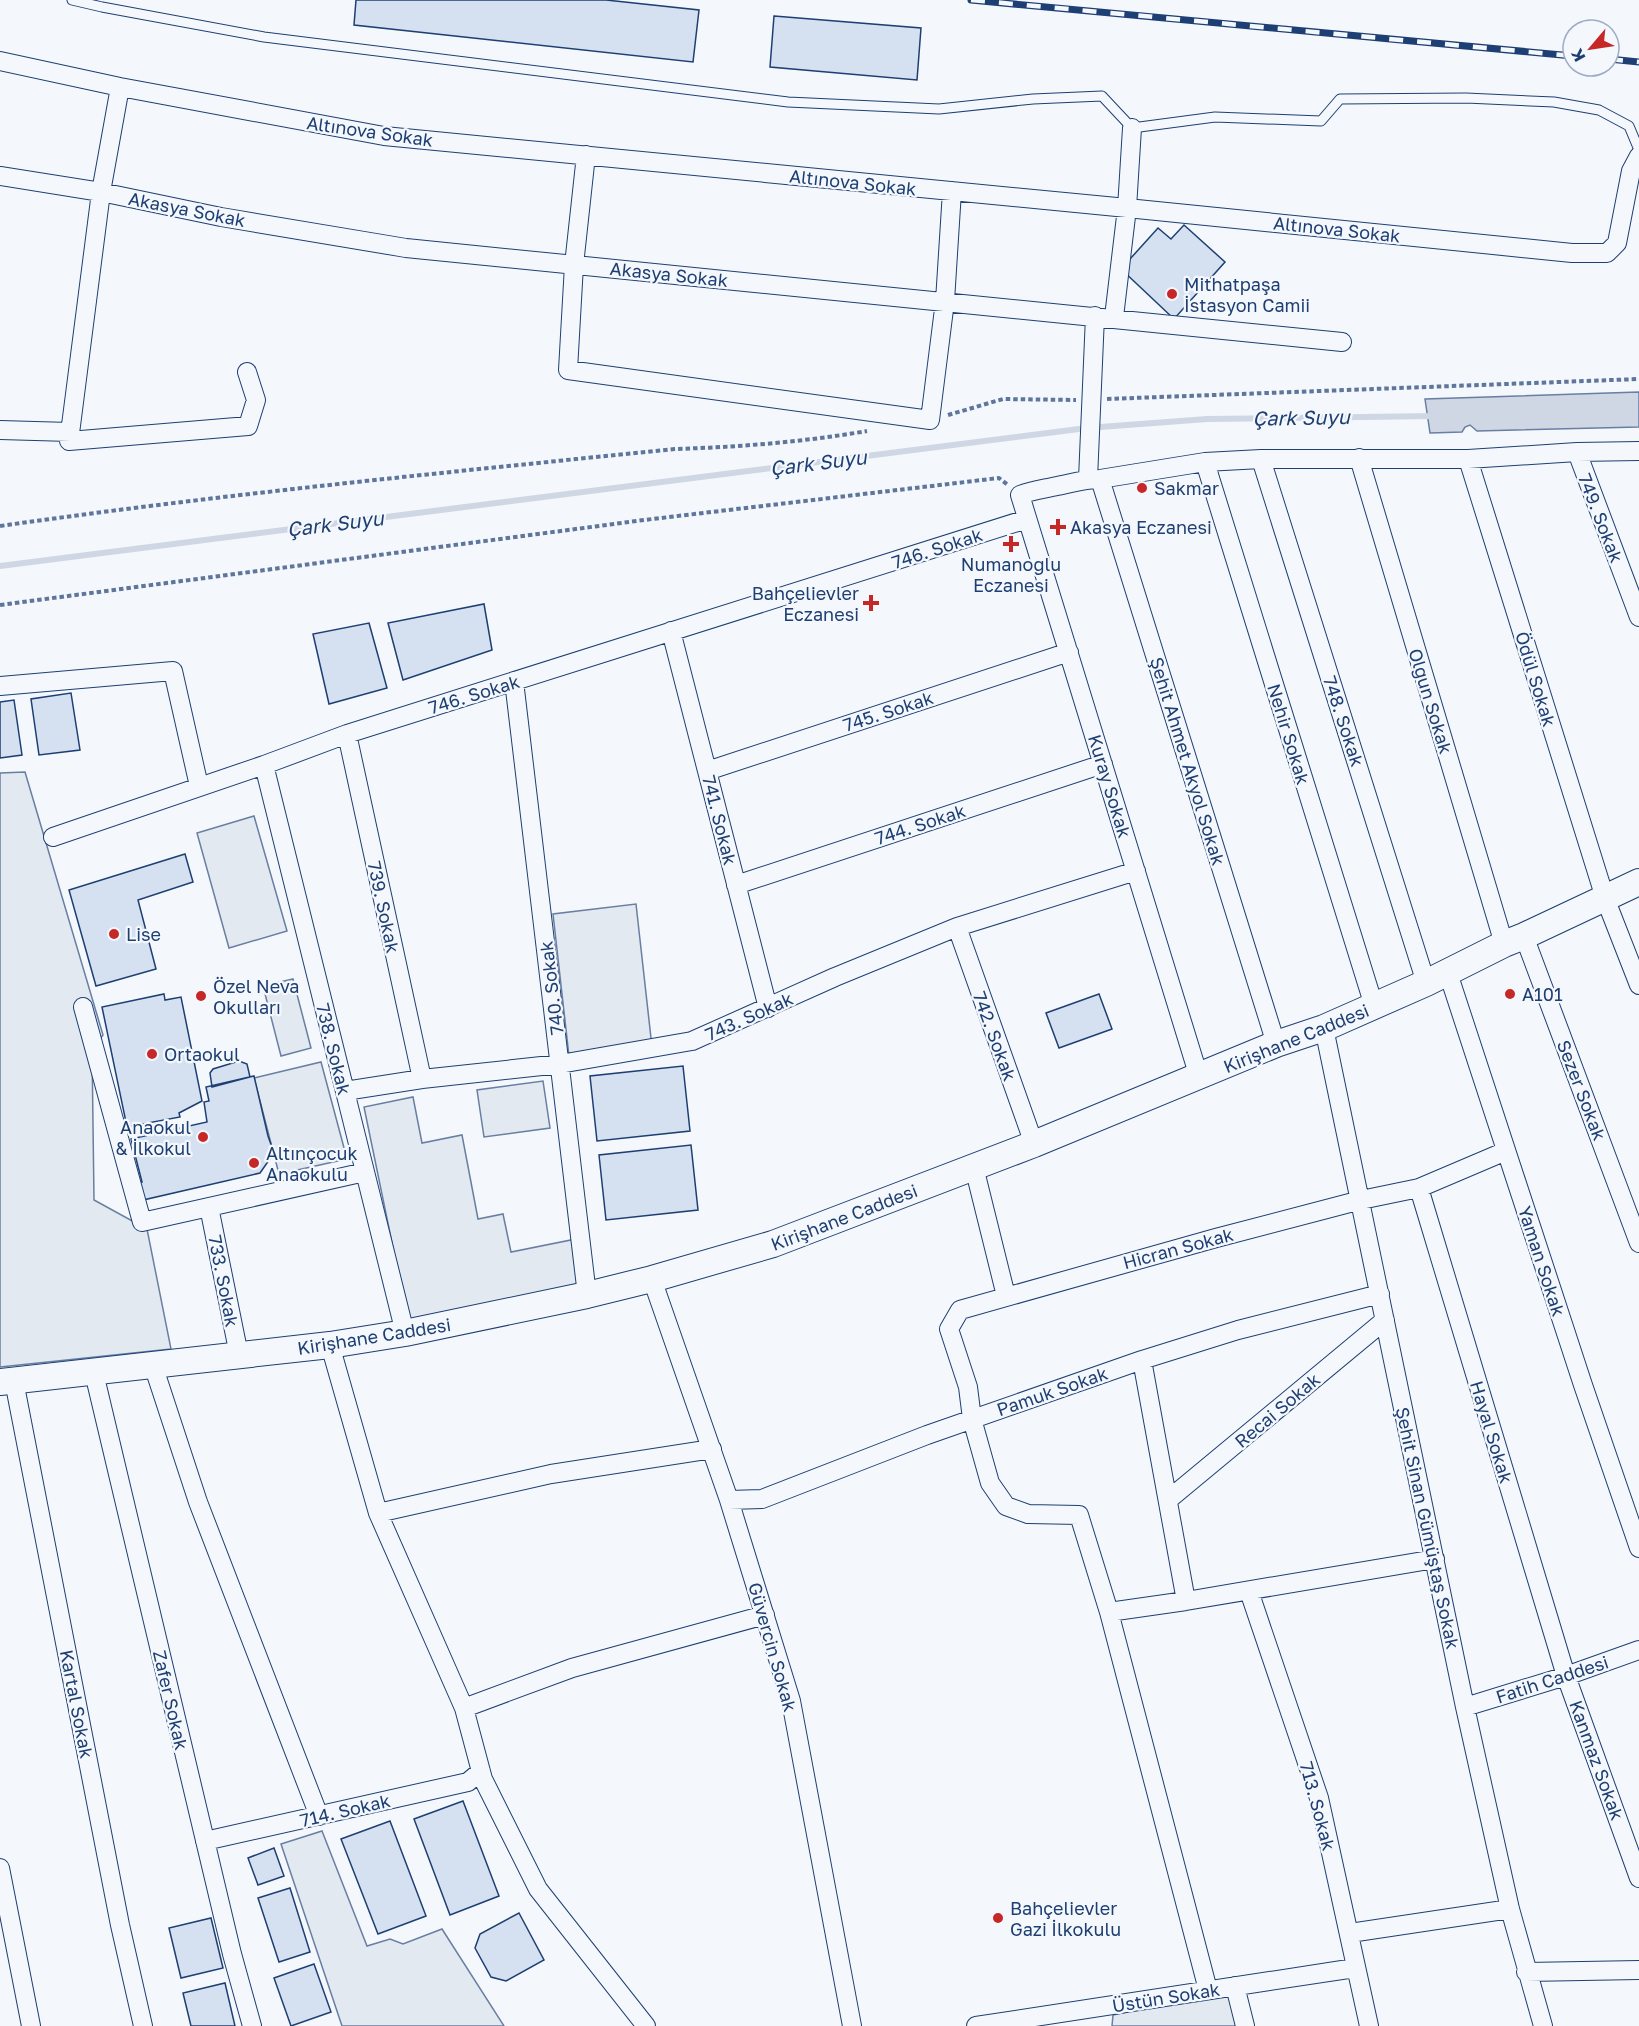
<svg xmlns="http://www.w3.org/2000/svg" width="1639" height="2026" viewBox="0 0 1639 2026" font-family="'Golos Text',sans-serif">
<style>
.green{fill:#e3e9f0;stroke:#687fa3;stroke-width:1.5}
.water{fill:#cfd7e4;stroke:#687fa3;stroke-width:1.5}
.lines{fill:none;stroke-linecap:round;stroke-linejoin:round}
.stream{stroke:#cfd7e4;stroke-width:6}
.building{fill:#d5e0f0;stroke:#1d3f73;stroke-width:1.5}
.lane-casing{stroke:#1d3f73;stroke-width:11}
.street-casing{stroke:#1d3f73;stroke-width:20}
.secondary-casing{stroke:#1d3f73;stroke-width:28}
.path{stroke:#5e769c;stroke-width:4;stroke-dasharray:4.5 3;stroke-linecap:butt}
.lane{stroke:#f4f7fb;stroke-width:9}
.street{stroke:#f4f7fb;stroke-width:18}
.secondary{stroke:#f4f7fb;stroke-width:26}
.rail-casing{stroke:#1d3f73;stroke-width:7}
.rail{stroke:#f4f7fb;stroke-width:4.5;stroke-dasharray:14;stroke-linecap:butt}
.poi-dot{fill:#c62828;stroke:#f4f7fb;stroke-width:2}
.labels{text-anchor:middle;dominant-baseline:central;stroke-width:4.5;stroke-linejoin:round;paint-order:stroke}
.street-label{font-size:18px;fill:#1d3f73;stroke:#f4f7fb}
.poi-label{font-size:18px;fill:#1d3f73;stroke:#f4f7fb;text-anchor:start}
.water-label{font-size:20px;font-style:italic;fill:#1d3f73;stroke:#f4f7fb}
</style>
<rect width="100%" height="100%" fill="#f4f7fb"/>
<!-- green -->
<path class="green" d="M25,772L103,1035L92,1048L94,1200L147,1229L171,1349L0,1367V773Z
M254,816L287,931L229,948L197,833Z
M636,904L652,1047L569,1056L553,914Z
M293,979L311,1048L281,1056L263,986Z
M321,1062L347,1159L279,1174L254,1078Z
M543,1081L550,1128L484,1137L477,1090Z
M413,1097L422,1143L462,1135L478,1219L503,1214L511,1252L576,1239L587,1289L409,1325L364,1107Z
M322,1831L367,1946L390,1939L403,1944L442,1929L504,2026H342L281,1844Z
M1232,1989L1240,2026H1112L1113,2015Z"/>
<!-- water -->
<path class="water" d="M1639,392V427L1477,431L1470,425L1465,427L1462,432L1430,433L1425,399Z"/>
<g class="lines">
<!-- stream -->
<path class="stream" d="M0,566L1087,428L1207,419L1435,416"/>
</g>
<!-- building -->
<path class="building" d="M356,0H606L699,10L693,62L354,25Z
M774,16L921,28L917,80L770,67Z
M1184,225L1225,262L1174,319L1121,269L1158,228L1171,239Z
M484,604L492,650L403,680L388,623Z
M369,623L387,688L329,704L313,634Z
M71,693L80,750L39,755L31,699Z
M14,700L22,755L0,758V702Z
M185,854L193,882L138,900L156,969L96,986L69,890Z
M164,994L165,1000L181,997L202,1101L179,1113L180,1117L127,1127L102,1007Z
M1099,994L1112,1029L1059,1048L1046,1013Z
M239,1061L247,1064L250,1077L212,1087L210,1073L213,1069Z
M683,1066L690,1131L597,1141L590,1076Z
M254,1076L268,1136L274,1153L260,1173L143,1200L139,1182H142L131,1139L207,1122L204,1102L209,1101L206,1087Z
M691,1145L698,1210L606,1220L599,1155Z
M463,1801L499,1896L450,1915L414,1819Z
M390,1821L426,1916L378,1934L341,1839Z
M274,1848L284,1876L258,1885L248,1858Z
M290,1888L310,1952L279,1962L258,1898Z
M519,1913L544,1960L506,1981L491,1977L475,1948L480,1934Z
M211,1918L223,1968L181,1978L169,1928Z
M314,1964L331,2012L291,2026L274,1978Z
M225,1983L235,2026H191L183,1993Z"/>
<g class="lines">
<!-- lane casing -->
<g class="lane-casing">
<path id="lane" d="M72,0L102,7L264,37L788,102L939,109L1033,99L1102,96L1132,128L1215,117L1321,121L1340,99L1466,98L1554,102L1599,110L1629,126L1639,150"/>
</g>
<!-- street casing -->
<g class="street-casing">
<path id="street" d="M0,61L120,87L384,136L1127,208L1572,253H1607L1617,243L1631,171L1639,156
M120,87L101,192L69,441L248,426L256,400L247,372
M586,155L574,265L568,370L930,420L945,301L952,191
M0,176L101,192L221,217L406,248L1342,342
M1114,317L1127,208L1132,128
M0,430L70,432
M1577,452L1639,617
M1359,458L1504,944
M1261,459L1426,983
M1468,459L1605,898L1639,985
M1205,462L1374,1006
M1088,479L1095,316
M1100,479L1276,1044
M671,631L768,1008
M514,681L587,1295
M0,686L173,671L199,786
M347,734L422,1079
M264,765L405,1333
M707,771L1069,652
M53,837L264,765L347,734L1027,519
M736,885L1103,764
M957,927L1034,1144
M1524,936L1639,1243
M1448,973L1583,1385L1639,1548
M83,1007L142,1222L365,1172
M1324,1028L1465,1707L1510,1909L1543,2026
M1199,1077L1020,495C1033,490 1044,489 1057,486C1072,483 1085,479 1100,479L1205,462L1261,459H1468L1577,452L1639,451
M345,1091L422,1079L560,1064L692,1041L835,977L957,927L1136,871
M974,1167L1006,1296
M1419,1188L1566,1676L1639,1878
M209,1207L239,1355
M652,1279L729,1500L791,1701L852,2026
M330,1345L378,1513L464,1708L483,1779L538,1889L646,2026
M1142,1360L1186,1601
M153,1365L198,1502L319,1816
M94,1373L232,1954L252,2026
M14,1381L120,1925L143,2026
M729,1500L762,1499L927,1435L1142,1360L1238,1330L1380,1294
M1168,1500L1385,1320
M378,1513L551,1474L712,1449
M1249,1591L1319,1798L1369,2026
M1109,1612L1186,1601L1435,1559
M1465,1707L1566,1676L1639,1650
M464,1708L572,1668L765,1615
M205,1841L468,1782L481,1771
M0,1868L31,2026
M1350,1933L1510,1909
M1526,1972L1639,1970
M1235,1986L1245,2026
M1208,1990L1109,1612L1079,1515L1028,1514L1006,1506L990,1483L972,1419L968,1387L949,1329L960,1310L1216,1238L1361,1200L1419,1188L1506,1151
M976,2026L1355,1968"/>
</g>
<!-- secondary casing -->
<g class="secondary-casing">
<path id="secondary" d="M0,1382L330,1345L405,1333L587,1295L652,1279L773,1244L1034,1144L1276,1044L1324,1028L1426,983L1504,944L1524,936L1639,882"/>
</g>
<!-- path -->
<path class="path" d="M1107,399L1639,379
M948,415L1003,399L1076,400
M0,526C224,494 450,472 675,449C739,447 803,442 867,431
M0,605L644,520L999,478L1008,485"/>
<!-- lane -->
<use href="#lane" class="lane"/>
<!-- street -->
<use href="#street" class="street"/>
<!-- secondary -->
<use href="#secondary" class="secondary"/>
<!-- rail casing -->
<g class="rail-casing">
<path id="rail" d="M971,0L1573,56
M1609,59L1639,62"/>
</g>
<!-- rail -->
<use href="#rail" class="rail"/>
</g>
<!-- markers -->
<g class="poi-dot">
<circle cx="1172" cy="294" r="6"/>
<circle cx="1142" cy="488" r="6"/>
<path d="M1055 518h6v6h6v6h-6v6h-6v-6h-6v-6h6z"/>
<path d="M1008 535h6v6h6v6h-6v6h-6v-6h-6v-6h6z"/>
<path d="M868 594h6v6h6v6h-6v6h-6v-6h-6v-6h6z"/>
<circle cx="114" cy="934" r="6"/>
<circle cx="1510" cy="994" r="6"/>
<circle cx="201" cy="996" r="6"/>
<circle cx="152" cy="1054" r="6"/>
<circle cx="203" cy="1137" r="6"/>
<circle cx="254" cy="1163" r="6"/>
<circle cx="998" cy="1918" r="6"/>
</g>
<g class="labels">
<!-- street labels -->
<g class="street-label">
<text transform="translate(370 131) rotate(8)">Altınova Sokak</text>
<text transform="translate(853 182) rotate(6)">Altınova Sokak</text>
<text transform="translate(187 209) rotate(11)">Akasya Sokak</text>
<text transform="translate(1337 229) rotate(6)">Altınova Sokak</text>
<text transform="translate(669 274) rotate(6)">Akasya Sokak</text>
<text transform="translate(1601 518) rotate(69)">749. Sokak</text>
<text transform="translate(937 548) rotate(-18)">746. Sokak</text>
<text transform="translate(1536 679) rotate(73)">Ödül Sokak</text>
<text transform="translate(474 694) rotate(-17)">746. Sokak</text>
<text transform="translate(1431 701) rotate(73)">Olgun Sokak</text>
<text transform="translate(888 711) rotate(-18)">745. Sokak</text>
<text transform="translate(1344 721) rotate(72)">748. Sokak</text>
<text transform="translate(1289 734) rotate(73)">Nehir Sokak</text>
<text transform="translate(1188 761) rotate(73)">Şehit Ahmet Akyol Sokak</text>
<text transform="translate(1110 786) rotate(73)">Kuray Sokak</text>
<text transform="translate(720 820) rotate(76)">741. Sokak</text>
<text transform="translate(920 824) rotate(-18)">744. Sokak</text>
<text transform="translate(384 907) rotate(78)">739. Sokak</text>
<text transform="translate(551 988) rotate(-97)">740. Sokak</text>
<text transform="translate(749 1016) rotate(-24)">743. Sokak</text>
<text transform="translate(995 1036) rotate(70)">742. Sokak</text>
<text transform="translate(1296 1038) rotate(-22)">Kirişhane Caddesi</text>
<text transform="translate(334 1049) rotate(76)">738. Sokak</text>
<text transform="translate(1582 1090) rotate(69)">Sezer Sokak</text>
<text transform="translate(844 1217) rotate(-21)">Kirişhane Caddesi</text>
<text transform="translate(1178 1248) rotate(-15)">Hicran Sokak</text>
<text transform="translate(1542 1261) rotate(72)">Yaman Sokak</text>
<text transform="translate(224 1281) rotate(79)">733. Sokak</text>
<text transform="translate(374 1336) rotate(-9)">Kirişhane Caddesi</text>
<text transform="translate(1052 1391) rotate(-19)">Pamuk Sokak</text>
<text transform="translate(1277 1410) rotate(-40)">Recai Sokak</text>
<text transform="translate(1492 1432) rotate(73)">Hayal Sokak</text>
<text transform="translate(1428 1528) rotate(78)">Şehit Sinan Gümüştaş Sokak</text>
<text transform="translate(773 1647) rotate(74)">Güvercin Sokak</text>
<text transform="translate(1552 1679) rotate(-18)">Fatih Caddesi</text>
<text transform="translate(171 1700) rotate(77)">Zafer Sokak</text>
<text transform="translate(77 1704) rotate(79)">Kartal Sokak</text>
<text transform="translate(1597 1760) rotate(70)">Kanmaz Sokak</text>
<text transform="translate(1318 1806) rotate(75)">713. Sokak</text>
<text transform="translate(345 1810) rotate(-13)">714. Sokak</text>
<text transform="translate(1166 1997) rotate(-9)">Üstün Sokak</text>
</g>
<!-- poi labels -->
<g class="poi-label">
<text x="1184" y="284">Mithatpaşa<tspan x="1184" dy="21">İstasyon Camii</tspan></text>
<text x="1154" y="488">Sakmar</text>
<text x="1070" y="527">Akasya Eczanesi</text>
<text x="1011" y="564" text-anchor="middle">Numanoğlu<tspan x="1011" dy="21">Eczanesi</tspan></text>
<text x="859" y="593" text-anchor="end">Bahçelievler<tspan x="859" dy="21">Eczanesi</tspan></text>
<text x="126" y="934">Lise</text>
<text x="213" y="986">Özel Neva<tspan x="213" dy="21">Okulları</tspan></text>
<text x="1522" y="994">A101</text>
<text x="164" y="1054">Ortaokul</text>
<text x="191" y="1127" text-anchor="end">Anaokul<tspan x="191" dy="21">&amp; İlkokul</tspan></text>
<text x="266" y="1153">Altınçocuk<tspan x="266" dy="21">Anaokulu</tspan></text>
<text x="1010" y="1908">Bahçelievler<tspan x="1010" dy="21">Gazi İlkokulu</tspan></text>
</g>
<!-- water labels -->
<g class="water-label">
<text transform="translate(1301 417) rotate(-1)">Çark Suyu</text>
<text transform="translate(818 462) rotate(-7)">Çark Suyu</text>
<text transform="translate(335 523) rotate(-7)">Çark Suyu</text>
</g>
</g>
<!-- north arrow -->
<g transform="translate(1591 48) rotate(241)"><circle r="28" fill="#f4f7fb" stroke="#9eadc5" stroke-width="1.5"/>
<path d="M0-4.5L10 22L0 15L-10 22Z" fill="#c62828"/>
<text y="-9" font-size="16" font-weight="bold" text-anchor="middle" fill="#1d3f73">K</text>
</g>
</svg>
